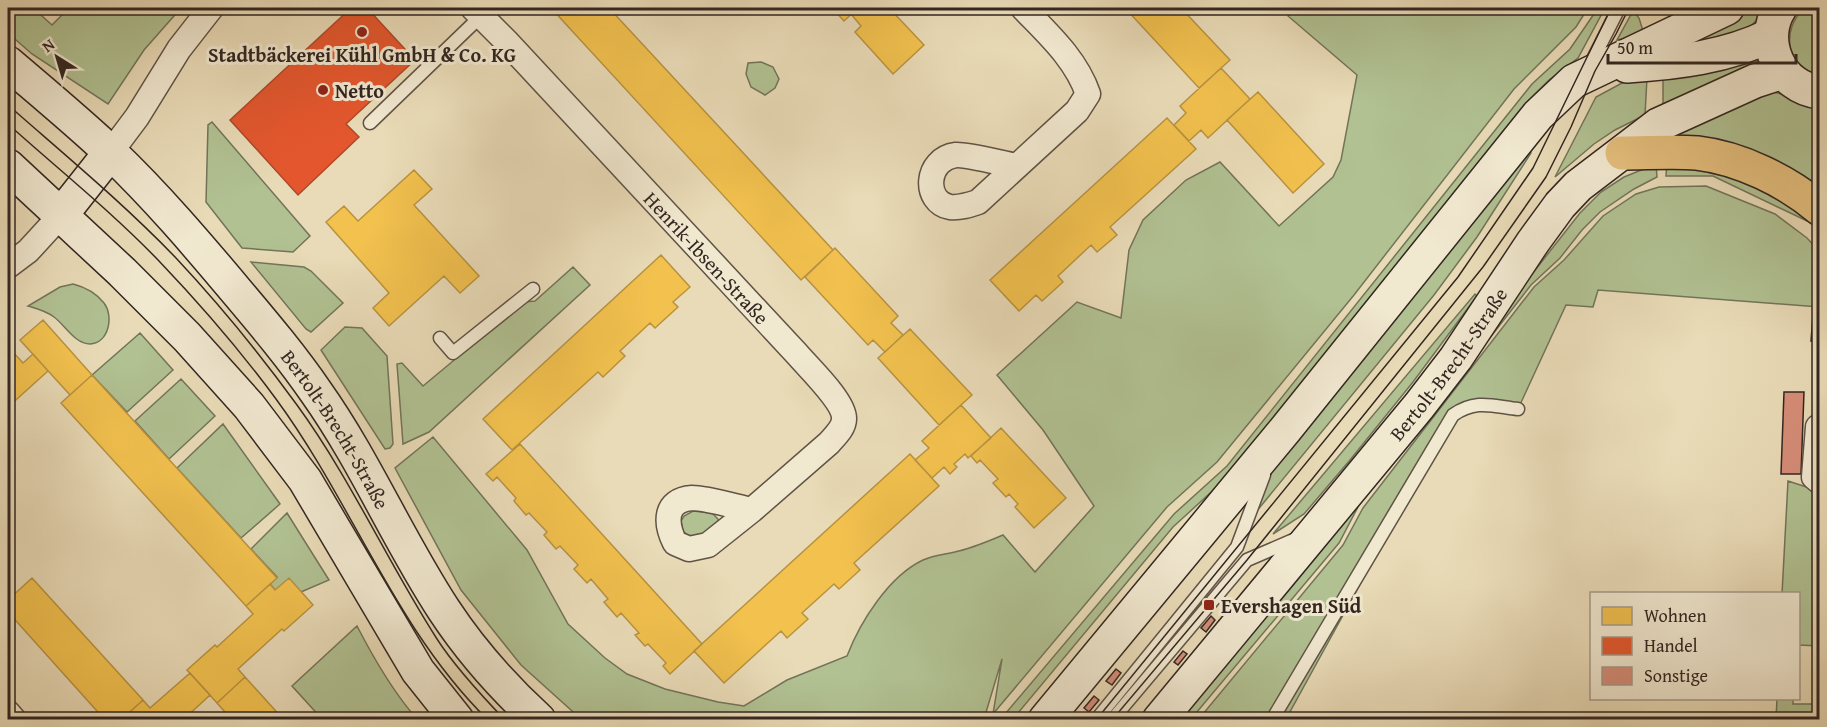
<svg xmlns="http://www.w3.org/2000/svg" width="1827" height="727" viewBox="0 0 1827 727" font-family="'Gentium Book Plus',serif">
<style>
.green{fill:#b1c192;stroke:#72745a;stroke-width:1.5}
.homes{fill:#f2c14e;stroke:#b89240;stroke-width:1.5}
.shops{fill:#e4572e;stroke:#af482a;stroke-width:1.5}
.building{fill:#d68d78;stroke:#322621;stroke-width:1.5}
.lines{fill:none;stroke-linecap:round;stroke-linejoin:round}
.lane-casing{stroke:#605346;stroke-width:15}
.street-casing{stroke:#605346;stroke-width:27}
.secondary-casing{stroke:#322621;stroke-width:36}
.highway-casing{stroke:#322621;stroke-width:36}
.lane{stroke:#f1e8d0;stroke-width:12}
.street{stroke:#f1e8d0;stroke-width:24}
.secondary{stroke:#f1e8d0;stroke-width:33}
.highway{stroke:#e4be7c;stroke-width:33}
.tram{stroke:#322621;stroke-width:1.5}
.poi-dot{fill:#8f2418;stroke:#f1e8d0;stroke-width:2}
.labels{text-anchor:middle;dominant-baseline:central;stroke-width:6;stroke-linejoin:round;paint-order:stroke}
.poi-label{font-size:20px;font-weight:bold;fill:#322621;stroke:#f1e8d0;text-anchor:start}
.street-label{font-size:20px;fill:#322621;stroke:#f1e8d0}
</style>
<rect width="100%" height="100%" fill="#e9dbb7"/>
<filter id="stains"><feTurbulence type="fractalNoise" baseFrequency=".00333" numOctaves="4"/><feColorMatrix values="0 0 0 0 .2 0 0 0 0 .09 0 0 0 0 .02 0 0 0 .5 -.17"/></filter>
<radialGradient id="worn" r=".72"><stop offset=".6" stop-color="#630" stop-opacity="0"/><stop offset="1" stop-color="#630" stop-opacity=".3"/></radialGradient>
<!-- green -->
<path class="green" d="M8,8H33L52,25L69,8H181L144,50L108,104L32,54L8,33Z
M1295,8H1588L1576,27L1514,89L1354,295L1217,462L1167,507L993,714L1002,659L984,719H581L521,665L461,590L395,468L433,437L527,550L568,624L605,658L627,674L665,689L718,702L744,706L787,680L847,656C860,622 889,576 923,560C934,555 948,554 959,551C975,547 989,541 1003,535L1035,572L1094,506L1043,430L997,375L1077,302L1121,318L1129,250L1143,220L1186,180L1220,162L1279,226L1333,177L1341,160L1357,75L1288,16Z
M1598,8H1605L1578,58L1549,80L1526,103L1232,473L1173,527L1013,719L1000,720L1174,514L1227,466L1532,84L1570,49Z
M1738,8H1765C1738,52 1708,46 1662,46Z
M1805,8H1819V76C1786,68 1780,29 1805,8Z
M1633,11L1639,18L1644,34L1617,40Z
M1761,58L1765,66L1663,112V76Z
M761,62L773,67L779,79L775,88L765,95L751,87L746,74L748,63Z
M1647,78L1645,115L1615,130L1594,144L1555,177L1596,97L1622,83Z
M1762,89L1793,97L1819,112V200L1664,140Z
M212,122L310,236L293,252L242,248L206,202L208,125Z
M1529,150L1531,153L1477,237L1434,295L1256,512L1268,472Z
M1667,163L1744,177L1808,219L1807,221L1713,176H1666Z
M1656,164L1657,177L1634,189L1600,212L1582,230L1560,258L1531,285L1489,339L1514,297L1580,213L1601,192L1624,177Z
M1706,186L1775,214L1807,238L1819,251V307L1598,290L1593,307L1566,305L1518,409L1477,404L1453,415L1286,719L1198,720L1343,545L1363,508L1534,287L1564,260L1603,216L1636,194L1659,187Z
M251,262L304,267L311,271L343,303L311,332L306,329Z
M573,267L590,285L429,432L403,444L397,364L402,363L423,386L524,302L535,301Z
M73,284C85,287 96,293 104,303C114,316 109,343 90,344C75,344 65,325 54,317C46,311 38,309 28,306L60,287Z
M1475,294L1477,296L1413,382L1350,460L1304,514L1273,534Z
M345,327L362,328L387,356L393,444L390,448L385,449L321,350Z
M140,333L173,370L127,412L92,375Z
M181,379L215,416L169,459L135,421Z
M223,424L280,504L241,538L177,468Z
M1788,481L1819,491V646L1799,645L1798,594H1782Z
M1359,505L1339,543L1191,719L1174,720L1331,531Z
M693,511L712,513L718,519L719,525L710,532L690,538L683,531L681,521L684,516Z
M287,513L329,580L301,592L275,590L270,584L277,577L251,549Z
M357,626C374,659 393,692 417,719H322L292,686Z
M1777,699H1793V704H1819V719H1776Z"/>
<!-- homes -->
<path class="homes" d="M551,8H609L833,250L801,280Z
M832,8H858L844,21Z
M858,8H875L878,10L881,8H889L924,45L893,74L855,32L861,26L851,14Z
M1125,8H1181L1230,60L1199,88Z
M1221,68L1250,99L1208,138L1201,130L1189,141L1174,125L1186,113L1180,106Z
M1258,92L1324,164L1293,193L1227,120Z
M1167,118L1196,149L1110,227L1117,235L1097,252L1091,245L1058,276L1063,282L1042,301L1036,295L1019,311L990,280Z
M414,170L432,189L414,205L479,276L460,293L444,276L389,326L373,308L389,293L326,222L344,206L358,221Z
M835,248L898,316L891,323L903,335L885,352L873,340L868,345L805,277Z
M661,255L690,287L673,302L678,307L655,328L650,323L620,351L625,356L603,377L598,372L512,450L483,419Z
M43,320L92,375L70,395L20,340Z
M910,329L972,395L939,425L878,358Z
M12,351L23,363L33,354L48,371L8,407V355Z
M92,375L277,578L246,606L61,403Z
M961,405L991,438L968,458L965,454L954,464L957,467L950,474L944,467L932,478L915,460L929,448L922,441Z
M1001,428L1066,498L1034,528L1015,507L1018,504L1009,494L1006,497L993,483L998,479L980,460L977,463L971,456Z
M520,444L702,644L670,674L663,666L666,663L648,644L645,646L635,635L639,633L621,613L617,617L604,602L608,599L591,579L587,583L574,569L578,565L560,546L556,549L544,535L547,532L529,513L526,515L514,501L516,498L497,477L493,481L486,474Z
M910,454L939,486L854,563L860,570L839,589L834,584L802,613L808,619L787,638L781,631L724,683L694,651Z
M32,578L143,700L121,720H105L8,612V600Z
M289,578L313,605L284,631L282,629L238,669L245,677L217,703L187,670L215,645L217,647L253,614L246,606L270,584L275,590Z
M190,673L210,695L183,720H121L143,700L150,708Z
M245,677L284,720H232L217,703Z"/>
<!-- shops -->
<path class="shops" d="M351,8H367L415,60L346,124L359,137L298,195L230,120Z"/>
<!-- building -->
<path class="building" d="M1813,315L1820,316V342L1811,341Z
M1784,392H1804L1801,474H1781Z
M1211,616L1215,620L1206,632L1201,628Z
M1183,651L1187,654L1178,665L1174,662Z
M1116,669L1121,673L1112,685L1106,681Z
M1094,696L1099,700L1089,712L1084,708Z"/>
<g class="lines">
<!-- lane casing -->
<g class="lane-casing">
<path id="lane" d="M1590,65L1619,8
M370,123L480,17
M440,338L453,353L533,289
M1096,720L1237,547L1264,475
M1112,720L1247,560L1298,538
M1272,720L1453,415C1476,399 1492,406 1518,409"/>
</g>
<!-- street casing -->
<g class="street-casing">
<g id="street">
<path id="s1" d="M473,8L506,41L797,354C808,367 845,402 844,419C844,428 835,436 829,443L752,510L708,545L689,549L675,543C665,523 664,500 692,498C707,498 737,507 752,510"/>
<path d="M110,153L137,117L179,49L211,8"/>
<path d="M1017,166C1004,164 967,154 956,155C925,159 923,202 950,207C960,208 969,205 978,202L1077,111L1088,94C1076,59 1048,34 1023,8"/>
<path d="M8,266L28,251L61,215"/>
<path d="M1818,427L1814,477L1820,482"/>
<path d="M8,713L14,720"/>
</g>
</g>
<!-- secondary casing -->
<g class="secondary-casing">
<g id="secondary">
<path d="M1780,8C1759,40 1779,88 1820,92"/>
<path id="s2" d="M8,63C42,92 77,121 110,152C156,196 197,244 238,293C265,325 292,357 316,392C365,461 398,540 444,610C471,651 503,687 539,720"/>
<path d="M1627,66C1676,63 1727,57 1771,35"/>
<path d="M8,166L122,272L187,337L249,406L305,480L418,671L457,720"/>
<path d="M61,215L110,153"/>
<path d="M1045,720L1285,430L1538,115L1574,81L1727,8"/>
<path id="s3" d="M1159,720L1419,406L1456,358L1533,242L1560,205L1578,186L1658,125L1755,81L1783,72"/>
</g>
</g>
<!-- highway casing -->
<g class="highway-casing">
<path id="highway" d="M1622,153C1647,153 1673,151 1697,153C1740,158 1787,181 1820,209"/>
</g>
<!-- lane -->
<use href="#lane" class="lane"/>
<!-- street -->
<use href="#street" class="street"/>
<!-- secondary -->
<use href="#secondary" class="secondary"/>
<!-- highway -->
<use href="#highway" class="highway"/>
<!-- tram -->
<path class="tram" d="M8,105C65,155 123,203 176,258C219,304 260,354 297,405C351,479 388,563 437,639C455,667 482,696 505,720
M8,124C58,169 112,212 159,261C200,304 240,350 276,399C352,502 395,629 488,720
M1096,720L1458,277L1533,168L1611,8
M1112,720L1247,560L1483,267L1546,177L1571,127L1595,71L1616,34L1629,8"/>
</g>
<!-- markers -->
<g class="poi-dot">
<circle cx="362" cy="32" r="6"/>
<circle cx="323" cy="90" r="6"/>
<rect x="1203" y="599" width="12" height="12" rx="3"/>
</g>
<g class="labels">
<!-- poi labels -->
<g class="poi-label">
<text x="362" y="54" text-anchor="middle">Stadtbäckerei Kühl GmbH &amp; Co. KG</text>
<text x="335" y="90">Netto</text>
<text x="1221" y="605">Evershagen Süd</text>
</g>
<!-- street labels -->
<g class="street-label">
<text stroke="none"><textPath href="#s1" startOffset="342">Henrik-Ibsen-Straße</textPath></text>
<text stroke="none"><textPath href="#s3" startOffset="459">Bertolt-Brecht-Straße</textPath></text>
<text stroke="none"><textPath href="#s2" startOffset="494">Bertolt-Brecht-Straße</textPath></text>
</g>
</g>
<!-- margin -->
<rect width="1827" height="727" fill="none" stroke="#e9dbb7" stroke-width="30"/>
<rect x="9" y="9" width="1809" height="709" fill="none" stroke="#322621" stroke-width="3"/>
<rect x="15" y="15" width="1797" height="697" fill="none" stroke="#322621" stroke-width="1.5"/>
<!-- legend -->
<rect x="1590" y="592" width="210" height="108" fill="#f1e8d0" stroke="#a59a8a" stroke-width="1.5"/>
<rect x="1602" y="607" width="30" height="18" fill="#f2c14e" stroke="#a59a8a" stroke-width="1.5"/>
<text x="1644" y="622" font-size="18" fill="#322621">Wohnen</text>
<rect x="1602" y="637" width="30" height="18" fill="#e4572e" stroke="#a59a8a" stroke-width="1.5"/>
<text x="1644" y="652" font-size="18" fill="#322621">Handel</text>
<rect x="1602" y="667" width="30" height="18" fill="#d68d78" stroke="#a59a8a" stroke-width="1.5"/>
<text x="1644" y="682" font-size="18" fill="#322621">Sonstige</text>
<!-- north arrow -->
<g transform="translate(57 57) rotate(323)" stroke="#f1e8d0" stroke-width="4.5" paint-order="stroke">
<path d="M0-4.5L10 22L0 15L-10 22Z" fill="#322621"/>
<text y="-9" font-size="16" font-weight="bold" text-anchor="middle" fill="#322621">N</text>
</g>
<!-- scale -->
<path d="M1608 54v9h188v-9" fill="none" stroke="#322621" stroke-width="3"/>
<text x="1617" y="54" font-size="18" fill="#322621" stroke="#f1e8d0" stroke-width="4.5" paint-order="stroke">50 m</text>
<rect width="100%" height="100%" filter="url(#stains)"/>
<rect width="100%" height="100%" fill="url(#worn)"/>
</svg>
